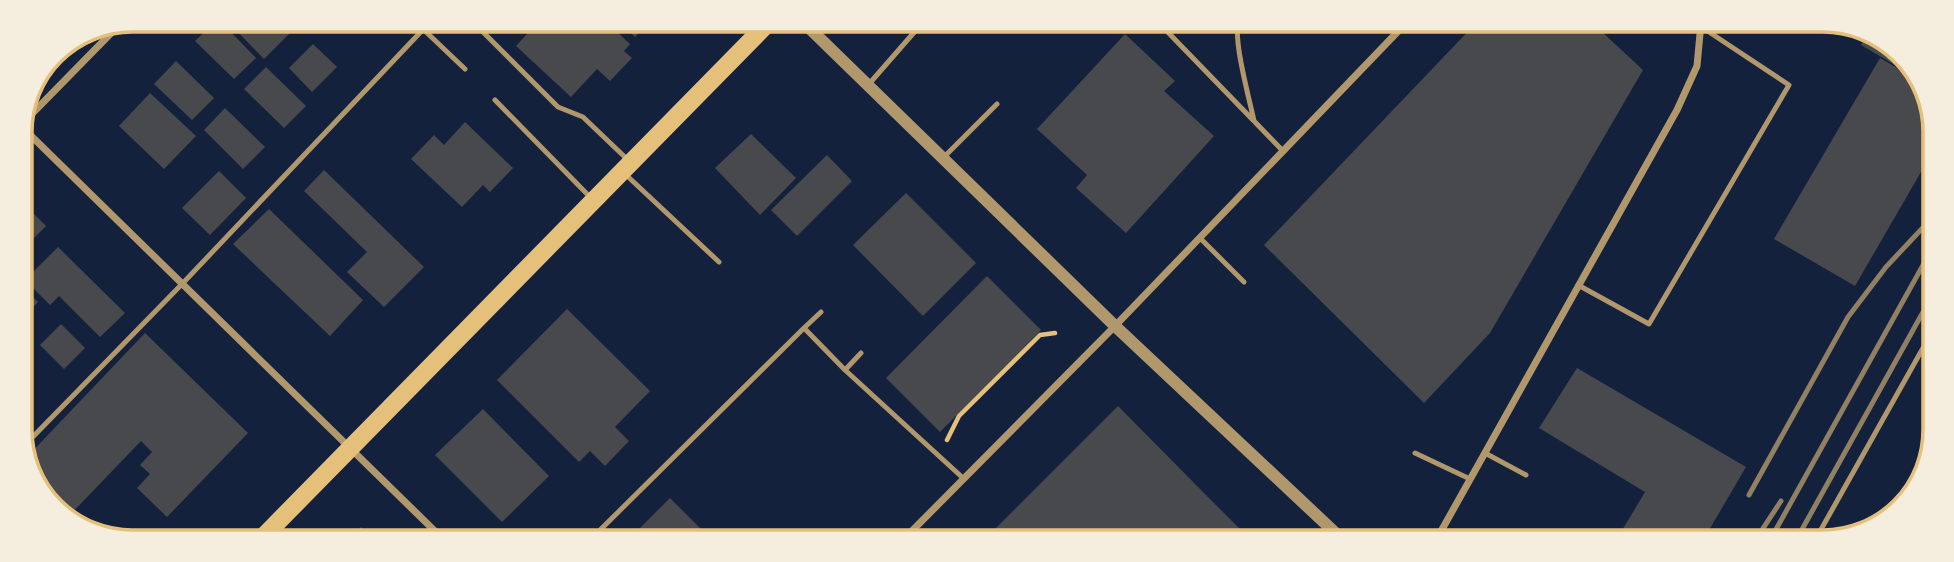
<svg xmlns="http://www.w3.org/2000/svg" width="1954" height="562" viewBox="0 0 1954 562" font-family="'Fira Sans Condensed',sans-serif">
<style>
.building{fill:#48494c}
.lines{fill:none;stroke-linecap:round;stroke-linejoin:round}
.path{stroke:#e5c07b;stroke-width:4.5}
.service{stroke:#b1986c;stroke-width:5}
.minor{stroke:#b1986c;stroke-width:7}
.tertiary{stroke:#b1986c;stroke-width:12}
.primary{stroke:#e5c07b;stroke-width:18}
.rail{stroke:#918062;stroke-width:5}
.rim{fill:none;stroke:#e5c07b;stroke-width:3.5}
</style>
<rect width="100%" height="100%" fill="#14213d"/>
<!-- building -->
<path class="building" d="M218,19L256,58L234,79L195,41Z
M225,19L284,20L294,29L264,59Z
M540,20H604L630,44L624,51L632,58L610,81L597,69L571,97L516,46Z
M617,20H650L635,37Z
M1477,22H1608L1601,31L1643,70L1490,333L1424,403L1264,245Z
M1868,33L1907,57L1917,78L1861,45Z
M1125,34L1175,81L1164,91L1214,136L1126,233L1076,188L1087,175L1037,129Z
M313,44L337,67L312,92L289,68Z
M1880,58L1918,80L1933,110L1932,153L1855,286L1774,239Z
M176,61L214,98L192,120L154,84Z
M266,67L306,106L284,128L244,89Z
M150,93L196,136L164,169L119,126Z
M225,108L265,147L243,169L204,130Z
M465,122L513,168L490,192L483,185L462,207L411,159L434,135L444,145Z
M751,134L796,178L760,215L715,168Z
M827,155L852,181L797,236L771,210Z
M324,170L424,267L384,307L347,272L367,252L304,191Z
M219,171L246,198L210,235L182,208Z
M906,193L976,263L923,316L853,245Z
M29,209L46,226L20,252V218Z
M269,209L363,300L330,336L233,244Z
M58,247L125,313L100,337L59,296L50,305L25,280Z
M987,276L1041,330L940,432L886,378Z
M20,285L38,302L21,321Z
M567,309L650,391L615,427L629,441L605,466L590,451L579,462L497,380Z
M61,324L85,348L64,369L40,345Z
M145,333L248,433L167,517L137,488L150,474L140,465L152,452L141,441L67,518L52,510L25,459Z
M1577,368L1746,467L1702,542H1615L1645,492L1539,428Z
M1118,406L1206,495L1252,541H983Z
M483,409L549,476L502,522L435,455Z
M670,498L712,540H628Z
M361,527L374,540H348Z"/>
<g class="lines">
<!-- path -->
<path class="path" d="M947,440L959,416L1040,335L1055,333"/>
<!-- service -->
<path class="service" d="M471,20L558,107L583,117L629,161
M1157,21L1283,151
M1239,22C1232,37 1250,101 1254,121
M423,29L465,69
M869,84L924,21
M495,100L591,198
M943,158L997,104
M624,173L719,262
M1200,238L1244,282
M1578,285L1649,324L1789,85L1700,26
M804,328L821,312
M845,370L861,353
M21,431L30,440
M21,449L183,283L432,20
M1415,453L1470,479
M1485,453L1526,475
M590,540L804,328L845,370L963,478
M1814,542L1932,332"/>
<!-- minor -->
<path class="minor" d="M19,124L444,540
M19,127L120,24
M902,541L1115,326L1407,22
M1435,542L1677,110L1697,66L1701,23"/>
<!-- tertiary -->
<path class="tertiary" d="M802,21L1115,326L1345,542"/>
<!-- primary -->
<path class="primary" d="M261,539L770,21"/>
<!-- rail -->
<path class="rail" d="M1749,495L1848,317L1886,267L1932,218
M1754,542L1781,501
M1769,542L1932,249
M1795,542L1932,296"/>
</g>
<!-- crop -->
<path d="M0 0H1954V562H0ZM132 32H1823A100 100 0 0 1 1923 132V430A100 100 0 0 1 1823 530H132A100 100 0 0 1 32 430V132A100 100 0 0 1 132 32Z" fill="#f5edde" fill-rule="evenodd"/>
<path class="rim" d="M132 32H1823A100 100 0 0 1 1923 132V430A100 100 0 0 1 1823 530H132A100 100 0 0 1 32 430V132A100 100 0 0 1 132 32Z"/>
</svg>
